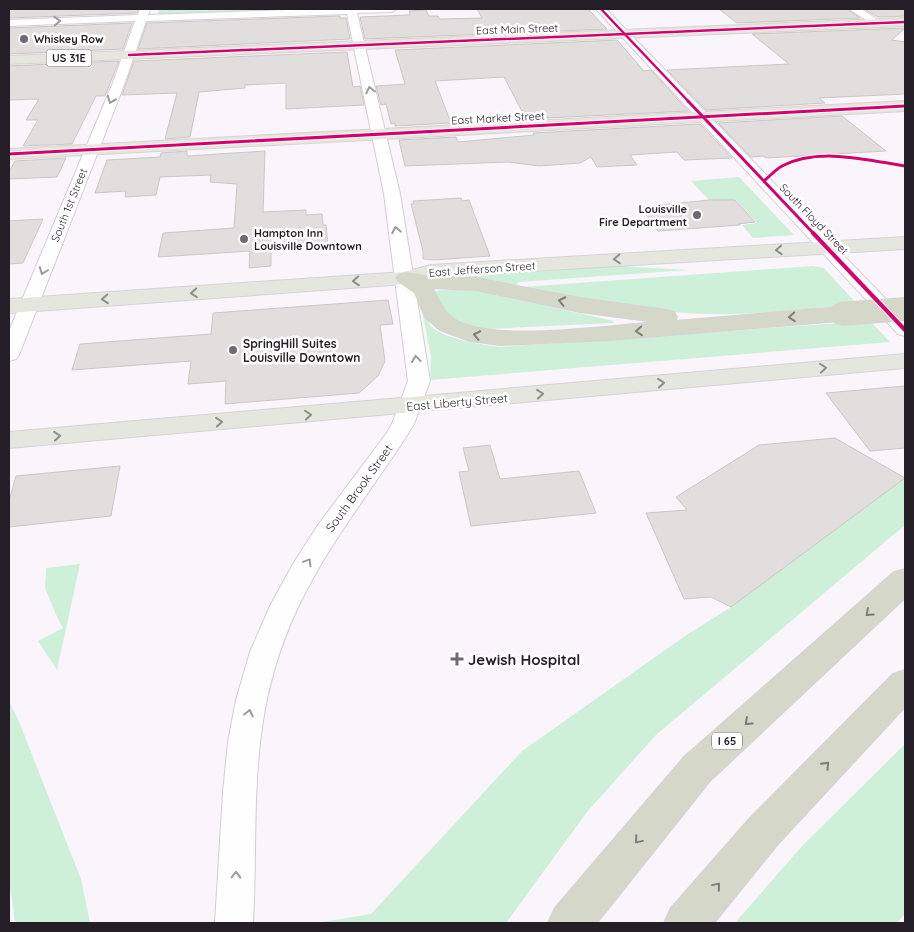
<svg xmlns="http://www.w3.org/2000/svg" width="914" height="932" viewBox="0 0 914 932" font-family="Quicksand,sans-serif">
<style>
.green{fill:#cef0d8}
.building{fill:#e2dedd;stroke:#ccc7c6}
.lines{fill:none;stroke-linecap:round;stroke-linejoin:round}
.minor-casing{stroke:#d4ced4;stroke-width:2}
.major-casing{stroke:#d6d3d6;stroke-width:2}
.highway-casing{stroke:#d6d3d6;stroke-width:2}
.minor{fill:#fefefe;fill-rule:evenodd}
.major{fill:#e5e7de;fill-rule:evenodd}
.highway{fill:#d5d8c9;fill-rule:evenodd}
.highway-bridge-casing{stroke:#d6d3d6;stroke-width:24;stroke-linecap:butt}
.highway-bridge{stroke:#d5d8c9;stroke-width:22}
.cycleway-far2-casing{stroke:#fff;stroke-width:4}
.cycleway-far1-casing{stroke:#fff;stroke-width:5}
.cycleway-casing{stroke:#fff;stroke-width:6}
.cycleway-far2{stroke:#d6006c;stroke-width:2.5}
.cycleway-far1{stroke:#d6006c;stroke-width:3}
.cycleway{stroke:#d6006c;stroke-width:4}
.oneway{stroke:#9c9a9d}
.oneway2{stroke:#8e8d8b}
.oneway3{stroke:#7c7c78}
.poi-dot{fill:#6f6a71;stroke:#fff;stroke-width:2}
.labels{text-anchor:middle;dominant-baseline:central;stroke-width:5;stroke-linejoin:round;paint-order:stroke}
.far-street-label{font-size:11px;fill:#241f26;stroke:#fff}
.far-poi-label{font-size:11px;font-weight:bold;fill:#241f26;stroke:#fff;text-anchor:start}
.shield{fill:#fff;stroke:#666267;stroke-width:1}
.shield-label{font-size:11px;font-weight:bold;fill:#241f26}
.poi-label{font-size:12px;font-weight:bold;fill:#241f26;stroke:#fff;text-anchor:start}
.street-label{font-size:12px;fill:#241f26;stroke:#fff}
.near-poi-label{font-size:15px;font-weight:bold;fill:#241f26;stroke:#fff;text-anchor:start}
</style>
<rect width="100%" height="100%" fill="#faf5fb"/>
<!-- green -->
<path class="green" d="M159,9H278V10L157,15Z
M739,177L794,235L753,238L742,225L757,223L736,200H709L691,181Z
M618,266L688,270L519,282L515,285L454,275Z
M813,266L824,268L857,304C816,308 775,313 735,314C664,316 591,302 523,287Z
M455,289L474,290L614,321L613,323L490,329C459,326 450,319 431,294L435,291Z
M422,311H426C427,315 428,322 431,326C443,339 484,345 500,347L870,321L890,342L430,380L431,356Z
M905,478V525L656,735L587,812L506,923H316L371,914L522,751L685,636L731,607Z
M80,564L57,670L38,641L63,628L57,617L45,588L46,568Z
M9,702L18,719L81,879L90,923H15L9,879Z
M905,744V914L897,923H735L802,846Z"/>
<!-- building -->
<path class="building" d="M9,9H138L137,13L9,18Z
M477,9H588L607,29L365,39L360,17L410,15L409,11L426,10L429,16H438L440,19L482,18Z
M719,9H847L860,18L737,23Z
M864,9H905V16L878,17Z
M340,16V18H346L350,39L138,49L147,23Z
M132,23L123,49L9,54V28Z
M905,28L892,40L905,42V94L819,98L825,103L706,110L667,70L789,64L752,34Z
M617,40L644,71L651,70L688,111L526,119L504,77L452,80L435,81L451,123L395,126V123L391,124L386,104L381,105L376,86L405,84L395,50Z
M347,52L353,87L360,86L364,105L286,109V83L245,85V88L199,92L190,137L165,139L177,93L122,95L134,61Z
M119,61L105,96H96L72,144L23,146L38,120H26L39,99L9,100V66Z
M842,116L886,151L766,158L763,156L751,157L718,123Z
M700,124L732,158L684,160L677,152L630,155L637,165L597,167L591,157L580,163L539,166L508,162L405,166L399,140L456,137L458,142L534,135L533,133Z
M187,151V156L265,151L263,212L306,210V215L322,214L323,225H326L328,246L271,249V266L249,268L250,251L158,257L163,233L234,228L237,184L210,182L211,175L160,177L156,195L125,197L126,191L95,193L107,160L160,157L161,153Z
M66,158L57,177L9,179V172L15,161Z
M461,198L462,201L469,200L490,256L434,260L423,259V251L411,204H414L413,201Z
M709,200H735L755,222L738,224L740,225L658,231L641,207Z
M43,219L23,263L9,264V221Z
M388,300L393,324L380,325L385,361L378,376L359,393L225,404L226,381L188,384L191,361L72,370L80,344L211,334L213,313Z
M905,386V448L870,451L826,393Z
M835,438L905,478L731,607L711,597L684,599L646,513L687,510L676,497L759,445Z
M490,445L500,479L579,471L596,513L471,526L459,472L469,471L463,448Z
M120,466L111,516L9,527V501L16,476Z"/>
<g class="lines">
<!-- minor casing -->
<g class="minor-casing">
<path id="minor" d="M140,9H150L148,15L315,9H397L392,12L357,13L400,194L430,381L414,424L406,437C344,531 284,598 264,715C252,784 257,854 253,923H215L223,793L228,742L236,700L250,652L270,606L293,564L318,525L386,434L392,424L408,381L384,194L347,14L146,21L124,85L19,355L16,359L9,361V331L112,85L135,21L9,26V20L138,15Z
M596,9H606L905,319V336L898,334Z
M849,9H861L883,23L882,25H874Z"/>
</g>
<!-- major casing -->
<g class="major-casing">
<path id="major" d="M905,18V26L9,64V56Z
M905,101V111L9,159V149Z
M905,237V249L432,277L405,284L9,313V299L404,272L431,265Z
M905,354V368L9,448V432Z"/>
</g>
<!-- highway casing -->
<g class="highway-casing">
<path id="highway" d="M405,272L434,276L476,278L580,298L666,310L674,312L677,317L675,321L840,307L848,309L851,314L848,319L840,321L609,340L500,345L470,341L440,330L426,318L414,293L398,282L395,278L398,274ZM432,288L476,290L580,312L656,322C610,326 490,343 454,319C441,311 440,299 432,288Z
M905,569V598L710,781L597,923H548L555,908L684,757L894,572Z
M905,670V707L778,844L714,923H664L671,908L750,818L893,674Z"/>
</g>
<!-- minor -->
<use href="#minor" class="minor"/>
<!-- major -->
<use href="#major" class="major"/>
<!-- highway -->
<use href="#highway" class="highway"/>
<!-- highway-bridge casing -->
<g class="highway-bridge-casing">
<path id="highway-bridge" d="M840,314L905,309"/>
</g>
<!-- highway-bridge -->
<use href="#highway-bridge" class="highway-bridge"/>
<!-- cycleway-far2 casing -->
<g class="cycleway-far2-casing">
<path id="cycleway-far2" d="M601,9L689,102
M129,55L905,22"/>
</g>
<!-- cycleway-far1 casing -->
<g class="cycleway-far1-casing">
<path id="cycleway-far1" d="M688,101L815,235
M9,154L905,106
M764,181C770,176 775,170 782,166C818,147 867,160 905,166"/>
</g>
<!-- cycleway casing -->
<g class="cycleway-casing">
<path id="cycleway" d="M813,233L905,330"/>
</g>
<!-- cycleway-far2 -->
<use href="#cycleway-far2" class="cycleway-far2"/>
<!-- cycleway-far1 -->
<use href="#cycleway-far1" class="cycleway-far1"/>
<!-- cycleway -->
<use href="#cycleway" class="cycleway"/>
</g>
<!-- one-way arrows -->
<defs><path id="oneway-chevron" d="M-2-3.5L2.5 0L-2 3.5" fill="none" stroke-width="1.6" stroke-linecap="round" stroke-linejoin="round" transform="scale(1.25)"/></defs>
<g class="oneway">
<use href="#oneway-chevron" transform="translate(57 21) rotate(-2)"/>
<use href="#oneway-chevron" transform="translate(370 90) rotate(-102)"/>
<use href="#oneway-chevron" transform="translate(111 100) rotate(112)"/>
<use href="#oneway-chevron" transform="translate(396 230) rotate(-101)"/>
<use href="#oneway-chevron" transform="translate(43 271) rotate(111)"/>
<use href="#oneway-chevron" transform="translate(416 359) rotate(-96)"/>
<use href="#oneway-chevron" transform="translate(308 562) rotate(-59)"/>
<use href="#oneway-chevron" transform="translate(249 713) rotate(-78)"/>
<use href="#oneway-chevron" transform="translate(236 875) rotate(-88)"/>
</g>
<g class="oneway2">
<use href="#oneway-chevron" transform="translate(779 250) rotate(177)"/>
<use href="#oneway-chevron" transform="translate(617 259) rotate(177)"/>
<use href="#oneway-chevron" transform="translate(356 281) rotate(176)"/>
<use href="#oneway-chevron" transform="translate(194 293) rotate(176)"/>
<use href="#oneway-chevron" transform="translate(105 299) rotate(176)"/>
<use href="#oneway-chevron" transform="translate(823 368) rotate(-5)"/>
<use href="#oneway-chevron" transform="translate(661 383) rotate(-5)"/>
<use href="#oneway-chevron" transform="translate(540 394) rotate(-5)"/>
<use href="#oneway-chevron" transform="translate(308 415) rotate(-5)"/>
<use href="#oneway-chevron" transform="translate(219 422) rotate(-5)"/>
<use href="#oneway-chevron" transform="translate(57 436) rotate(-5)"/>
</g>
<g class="oneway3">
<use href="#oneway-chevron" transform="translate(562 301) rotate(-168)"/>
<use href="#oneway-chevron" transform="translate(792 317) rotate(176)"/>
<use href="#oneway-chevron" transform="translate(639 331) rotate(176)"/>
<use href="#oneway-chevron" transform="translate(477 335) rotate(-168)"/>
<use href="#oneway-chevron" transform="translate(869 613) rotate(138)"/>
<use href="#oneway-chevron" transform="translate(748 722) rotate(138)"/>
<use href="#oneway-chevron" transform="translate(826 765) rotate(-47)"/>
<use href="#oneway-chevron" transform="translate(638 840) rotate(130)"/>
<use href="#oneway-chevron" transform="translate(717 886) rotate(-50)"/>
</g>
<!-- markers -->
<g class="poi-dot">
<circle cx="24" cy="39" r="5"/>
<circle cx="697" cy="215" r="5"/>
<circle cx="244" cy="239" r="5"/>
<circle cx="233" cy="350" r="5"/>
<path d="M454.5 651.5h5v5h5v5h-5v5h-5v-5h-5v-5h5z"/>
</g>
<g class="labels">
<!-- far-street labels -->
<g class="far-street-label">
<text transform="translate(517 29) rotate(-2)">East Main Street</text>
<text transform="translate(498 118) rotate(-3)">East Market Street</text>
<text transform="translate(69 205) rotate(-68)">South 1st Street</text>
<text transform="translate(814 219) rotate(46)">South Floyd Street</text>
<text transform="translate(482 269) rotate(-4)">East Jefferson Street</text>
</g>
<!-- far-poi labels -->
<g class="far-poi-label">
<text x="34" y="39">Whiskey Row</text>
<text x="687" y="209" text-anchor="end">Louisville<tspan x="687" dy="13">Fire Department</tspan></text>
<text x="254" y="233">Hampton Inn<tspan x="254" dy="13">Louisville Downtown</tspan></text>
</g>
<!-- shield labels -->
<g class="shield">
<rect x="46.5" y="49.5" width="45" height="17" rx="4"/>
<rect x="712" y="732.5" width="30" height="17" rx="4"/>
</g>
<g class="shield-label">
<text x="69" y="58">US 31E</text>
<text x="727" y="741">I 65</text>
</g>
<!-- poi labels -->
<g class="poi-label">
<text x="243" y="343">SpringHill Suites<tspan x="243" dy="14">Louisville Downtown</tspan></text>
</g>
<!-- street labels -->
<g class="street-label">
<text transform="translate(457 402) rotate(-5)">East Liberty Street</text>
<text transform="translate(359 488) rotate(-54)">South Brook Street</text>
</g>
<!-- near-poi labels -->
<g class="near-poi-label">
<text x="468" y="659">Jewish Hospital</text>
</g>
</g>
<!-- border -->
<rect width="914" height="932" fill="none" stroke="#241f26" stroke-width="20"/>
</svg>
